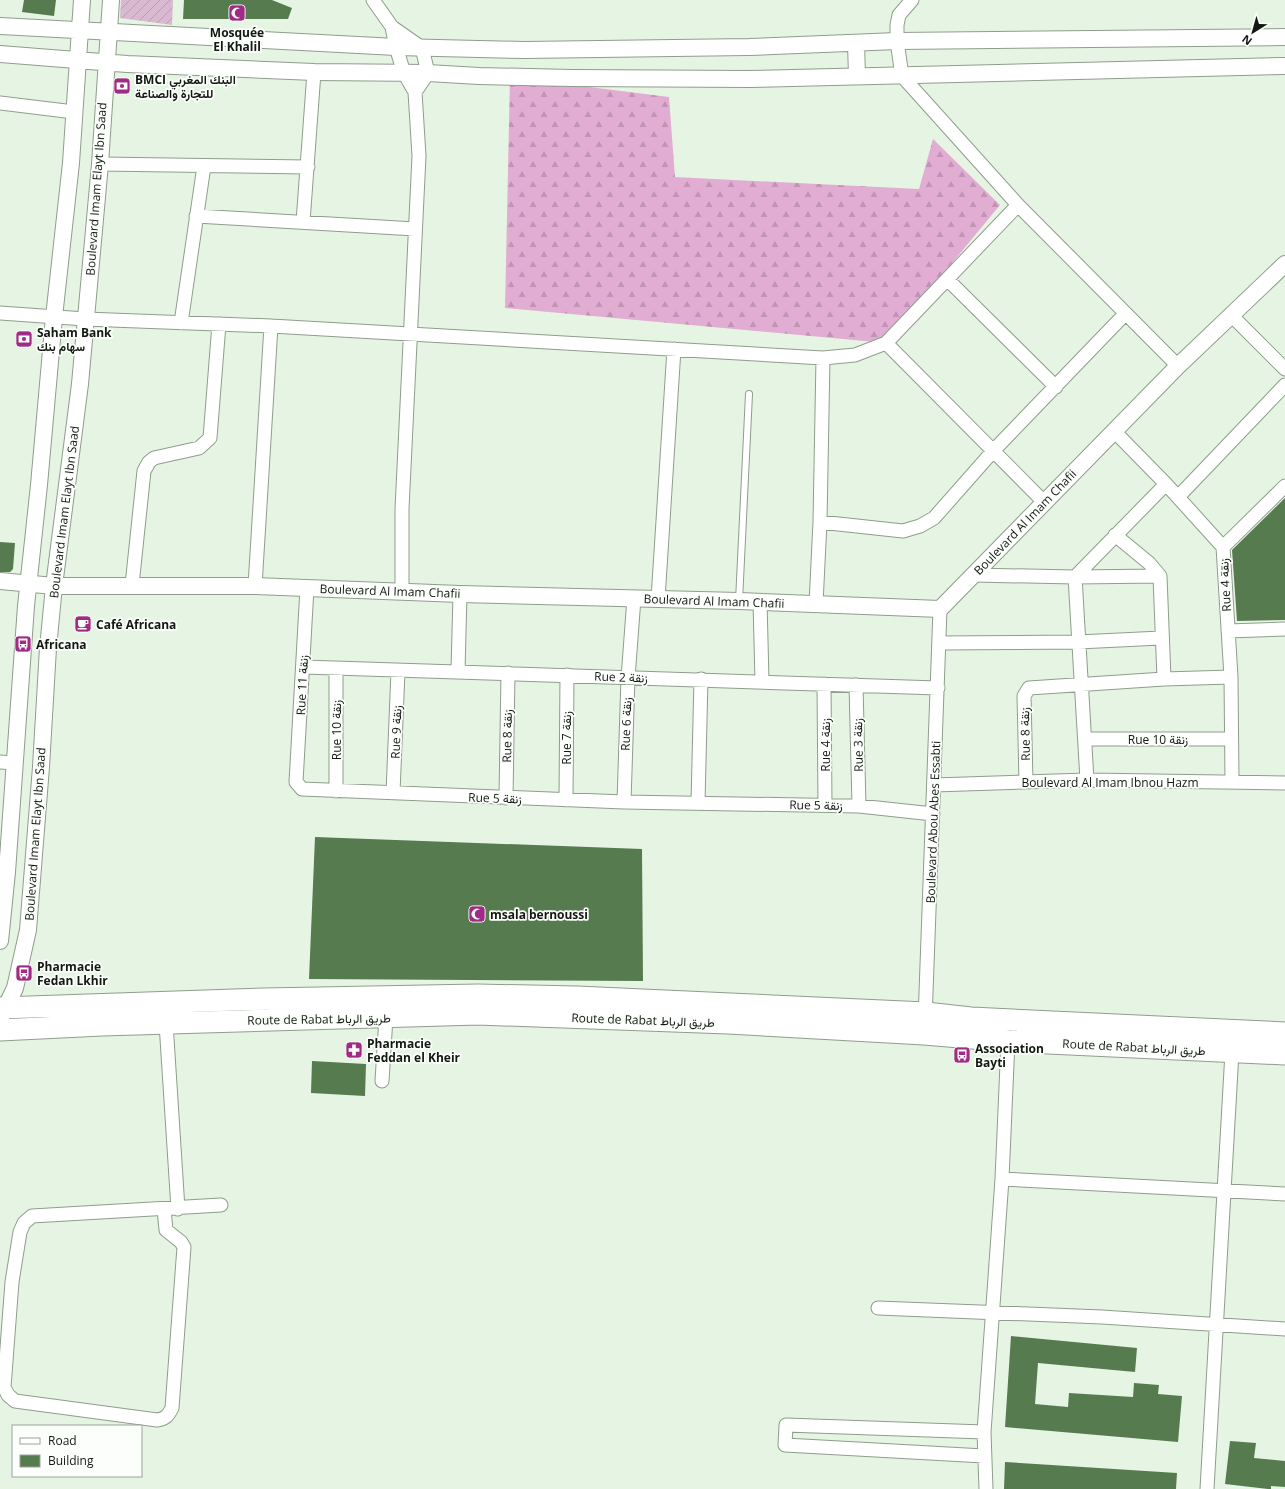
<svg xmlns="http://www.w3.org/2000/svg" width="1285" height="1489" viewBox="0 0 1285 1489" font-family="'Open Sans',Vazirmatn,sans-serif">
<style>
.forest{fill:url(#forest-firs)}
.garden{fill:url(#garden-furrows)}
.building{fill:#567b4f}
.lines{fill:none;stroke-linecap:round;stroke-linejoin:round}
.service-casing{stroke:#8f9d8c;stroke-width:8}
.minor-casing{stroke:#8f9d8c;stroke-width:15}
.tertiary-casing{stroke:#8f9d8c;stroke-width:18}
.primary-casing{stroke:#8f9d8c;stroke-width:23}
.service{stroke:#fff;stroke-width:6}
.minor{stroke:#fff;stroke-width:13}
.tertiary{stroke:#fff;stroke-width:16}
.primary{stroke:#fff;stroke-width:21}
.labels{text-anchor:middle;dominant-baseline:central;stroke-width:3.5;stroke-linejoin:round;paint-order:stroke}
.poi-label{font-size:12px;font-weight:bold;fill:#131812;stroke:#fbfefb;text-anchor:start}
.street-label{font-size:12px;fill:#131812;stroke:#fbfefb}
</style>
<defs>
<pattern id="forest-firs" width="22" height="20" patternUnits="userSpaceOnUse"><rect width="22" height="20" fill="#e2add2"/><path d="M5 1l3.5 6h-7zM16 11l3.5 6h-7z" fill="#c194b3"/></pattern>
<pattern id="garden-furrows" width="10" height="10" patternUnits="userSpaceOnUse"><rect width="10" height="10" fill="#d9b9cf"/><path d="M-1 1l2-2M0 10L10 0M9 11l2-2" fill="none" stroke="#b99eb1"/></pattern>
</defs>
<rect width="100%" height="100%" fill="#e6f5e3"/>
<!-- forest -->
<path class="forest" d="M510,77L669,97L675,177L919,189L933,139L1000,205L886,343L505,308Z"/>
<!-- garden -->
<path class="garden" d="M121,0H173L172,25L120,18Z"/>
<!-- building -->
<path class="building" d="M24,0H56L54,16L22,12Z
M184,0H272L292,8L288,19H183Z
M1285,498V620L1237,621L1232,550Z
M0,542L15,543L13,569L10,572H0Z
M315,837L642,849L643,981L309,979Z
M312,1061L366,1064L365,1096L311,1093Z
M1011,1336L1137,1348L1135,1372L1038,1363L1035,1404L1068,1407L1069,1393L1133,1397L1134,1383L1159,1385L1158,1394L1182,1396L1178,1442L1005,1427Z
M1230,1441L1256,1443L1254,1458L1285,1461V1487L1271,1486V1489H1268L1225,1484Z
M1005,1462L1177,1473L1176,1489H1004Z"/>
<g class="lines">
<!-- service casing -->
<g class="service-casing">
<path id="service" d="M739,601L749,394"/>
</g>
<!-- minor casing -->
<g class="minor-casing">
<path id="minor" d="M373,0L392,27L422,48L428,73L415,92
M912,0L899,15L897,25V41L902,76L1018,205L1178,366
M392,27L396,47L404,73L415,92L419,156L402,509V592
M0,103L74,112
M100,164L308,167
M1018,205L886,343L1044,502
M196,216L415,229
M303,222L314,72
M948,280L1056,387
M0,313L85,319L271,326L823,358L855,355L886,343
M1232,316L1285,369
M181,323L204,166
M1114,431L1166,484L1223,547L1231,677L1232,782
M1178,497L1285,385
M820,522L903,531L920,526L934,518L994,450L1125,314
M1115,535L1149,563L1160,576L1164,679
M1223,547L1285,486
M973,575L1075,577L1160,576
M132,585L144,471L149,462L154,458L199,448L210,438L219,324
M255,586L271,326
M307,588L296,782L302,789L624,802L859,806L933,814
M658,599L674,349
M760,601L762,681
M816,604L820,522L823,358
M1228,631L1285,629
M939,643L1078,642L1161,638
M304,667L938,688
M458,671L460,594
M824,684L825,805
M856,685L859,806
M1085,739H1231
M0,762L14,763
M1087,780L1075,577L1166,484
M1026,782L1024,696L1029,688L1164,679L1231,677
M934,785L1087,780L1285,783
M336,791V669
M393,793L398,671
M506,798L508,673
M566,800L567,675
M624,802L628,678L634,598
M698,803L701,679
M925,1020L940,609
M166,1023L178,1209
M382,1081L386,1017
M1002,1179L1285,1194
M164,1209L166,1230L181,1242L184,1247L172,1408C168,1416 165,1419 157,1420L15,1401L8,1395L4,1387L12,1282L20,1232L24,1223L32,1216L221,1205
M878,1308L1102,1317L1285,1329
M984,1456L785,1445L786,1425L984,1432
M986,1489L984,1432L1002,1179L1008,1041
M1207,1489L1232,1052"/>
</g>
<!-- tertiary casing -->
<g class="tertiary-casing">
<path id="tertiary" d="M0,26L396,47L524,50L749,47L897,41L1285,37
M856,43L857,76
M0,54L127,64L314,72L428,73L479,76L572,78L749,79L1285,66
M0,581L54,586H255L460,594L739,601L940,609L1178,366L1285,264
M0,941L7,872L26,606L39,485L54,317L71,163L82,0
M0,1019L15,988L28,930L41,767L48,648L54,586L80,384L100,164L111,0"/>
</g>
<!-- primary casing -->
<g class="primary-casing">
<path id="primary" d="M0,1008L265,999L478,995L577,997L926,1013L971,1018L1285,1033
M0,1030L102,1025L478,1014L728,1023L924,1034L1008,1041L1285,1054"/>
</g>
<!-- service -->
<use href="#service" class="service"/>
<!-- minor -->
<use href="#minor" class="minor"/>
<!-- tertiary -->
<use href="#tertiary" class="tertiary"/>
<!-- primary -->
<use href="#primary" class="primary"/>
</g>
<!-- icons -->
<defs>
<g id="mosque-square" transform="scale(0.9)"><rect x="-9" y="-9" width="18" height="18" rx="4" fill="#9f2b86" stroke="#fbfefb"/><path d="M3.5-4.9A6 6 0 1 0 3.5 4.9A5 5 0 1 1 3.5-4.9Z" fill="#fff"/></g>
<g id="bank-square" transform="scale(0.9)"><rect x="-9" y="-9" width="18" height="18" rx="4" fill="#9f2b86" stroke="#fbfefb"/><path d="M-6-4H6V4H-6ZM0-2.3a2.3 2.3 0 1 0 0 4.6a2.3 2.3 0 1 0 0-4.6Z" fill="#fff"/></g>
<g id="cafe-square" transform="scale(0.9)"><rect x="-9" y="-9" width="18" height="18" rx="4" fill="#9f2b86" stroke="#fbfefb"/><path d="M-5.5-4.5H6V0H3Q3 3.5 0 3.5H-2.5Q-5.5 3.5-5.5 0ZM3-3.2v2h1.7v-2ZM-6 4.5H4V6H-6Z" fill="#fff"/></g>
<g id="bus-square" transform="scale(0.9)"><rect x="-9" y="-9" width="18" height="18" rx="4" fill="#9f2b86" stroke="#fbfefb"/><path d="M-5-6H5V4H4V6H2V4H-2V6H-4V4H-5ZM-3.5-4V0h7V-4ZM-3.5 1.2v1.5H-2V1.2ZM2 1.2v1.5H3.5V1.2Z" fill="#fff"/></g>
<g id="pharmacy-square" transform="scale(0.9)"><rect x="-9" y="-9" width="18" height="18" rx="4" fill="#9f2b86" stroke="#fbfefb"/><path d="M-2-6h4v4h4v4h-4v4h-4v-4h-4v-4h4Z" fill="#fff"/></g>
</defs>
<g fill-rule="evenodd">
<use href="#mosque-square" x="237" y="13"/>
<use href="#bank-square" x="122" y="86"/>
<use href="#bank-square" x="24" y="339"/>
<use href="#cafe-square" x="83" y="624"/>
<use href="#bus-square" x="23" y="644"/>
<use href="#mosque-square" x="477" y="914"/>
<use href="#bus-square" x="24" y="973"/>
<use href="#pharmacy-square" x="354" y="1050"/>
<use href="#bus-square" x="962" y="1055"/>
</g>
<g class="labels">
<!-- poi labels -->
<g class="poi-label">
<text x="237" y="32" text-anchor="middle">Mosquée<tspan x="237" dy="14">El Khalil</tspan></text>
<text x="135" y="79">BMCI البنك المغربي<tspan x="135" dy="14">للتجارة والصناعة</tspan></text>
<text x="37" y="332">Saham Bank<tspan x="37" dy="14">سهام بنك</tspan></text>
<text x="96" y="624">Café Africana</text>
<text x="36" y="644">Africana</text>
<text x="490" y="914">msala bernoussi</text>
<text x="37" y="966">Pharmacie<tspan x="37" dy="14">Fedan Lkhir</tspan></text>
<text x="367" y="1043">Pharmacie<tspan x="367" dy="14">Feddan el Kheir</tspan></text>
<text x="975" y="1048">Association<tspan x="975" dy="14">Bayti</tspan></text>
</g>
<!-- street labels -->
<g class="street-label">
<text transform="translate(96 189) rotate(-86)">Boulevard Imam Elayt Ibn Saad</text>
<text transform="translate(64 512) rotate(-83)">Boulevard Imam Elayt Ibn Saad</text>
<text transform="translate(1025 522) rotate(-46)">Boulevard Al Imam Chafii</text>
<text transform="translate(1225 585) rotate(-93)">Rue 4 زنقة</text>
<text transform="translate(390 591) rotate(2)">Boulevard Al Imam Chafii</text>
<text transform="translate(714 601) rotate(2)">Boulevard Al Imam Chafii</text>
<text transform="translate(621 677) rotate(2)">Rue 2 زنقة</text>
<text transform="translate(302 685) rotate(-87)">Rue 11 زنقة</text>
<text transform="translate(626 724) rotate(-88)">Rue 6 زنقة</text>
<text transform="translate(336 730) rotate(-90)">Rue 10 زنقة</text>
<text transform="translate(396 732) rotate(-88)">Rue 9 زنقة</text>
<text transform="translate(1025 734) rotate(-91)">Rue 8 زنقة</text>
<text transform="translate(507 736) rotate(-89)">Rue 8 زنقة</text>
<text transform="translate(566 738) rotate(-90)">Rue 7 زنقة</text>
<text x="1158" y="739">Rue 10 زنقة</text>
<text transform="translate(825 745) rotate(-90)">Rue 4 زنقة</text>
<text transform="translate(858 745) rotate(-91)">Rue 3 زنقة</text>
<text x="1110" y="782">Boulevard Al Imam Ibnou Hazm</text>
<text transform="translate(495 798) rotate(2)">Rue 5 زنقة</text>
<text transform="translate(816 805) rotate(1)">Rue 5 زنقة</text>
<text transform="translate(933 822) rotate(-88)">Boulevard Abou Abes Essabti</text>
<text transform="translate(35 834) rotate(-86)">Boulevard Imam Elayt Ibn Saad</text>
<text transform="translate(319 1019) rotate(-1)">Route de Rabat طريق الرباط</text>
<text transform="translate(643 1020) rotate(2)">Route de Rabat طريق الرباط</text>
<text transform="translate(1134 1047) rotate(3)">Route de Rabat طريق الرباط</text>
</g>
</g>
<!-- legend -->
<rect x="12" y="1425" width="130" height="52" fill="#fbfefb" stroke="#9ea29e"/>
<rect x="20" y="1438" width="20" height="6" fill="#ffffff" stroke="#9ea29e"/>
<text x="48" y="1445" font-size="12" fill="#131812">Road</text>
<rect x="20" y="1455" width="20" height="12" fill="#567b4f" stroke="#9ea29e"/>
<text x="48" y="1465" font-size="12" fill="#131812">Building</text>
<!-- north arrow -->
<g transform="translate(1253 32) rotate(217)" stroke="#fbfefb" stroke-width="3" paint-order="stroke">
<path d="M0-3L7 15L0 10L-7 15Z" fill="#131812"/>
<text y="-6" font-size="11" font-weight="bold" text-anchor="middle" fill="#131812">N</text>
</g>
</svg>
